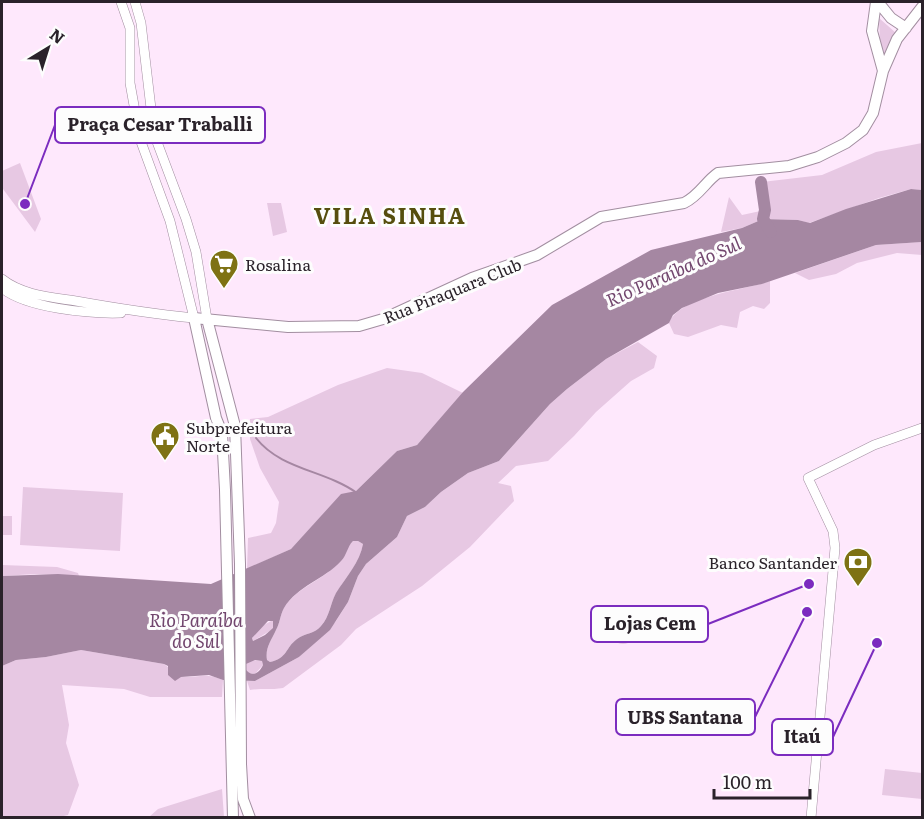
<svg xmlns="http://www.w3.org/2000/svg" width="924" height="819" viewBox="0 0 924 819" font-family="Literata,serif">
<style>
.green{fill:#e7c8e3}
.water{fill:#a587a2;fill-rule:evenodd}
.lines{fill:none;stroke-linecap:round;stroke-linejoin:round}
.stream{stroke:#a587a2;stroke-width:2}
.river{stroke:#a587a2;stroke-width:12}
.tertiary-casing{stroke:#a28ea0;stroke-width:10}
.secondary-casing{stroke:#a28ea0;stroke-width:12}
.tertiary{stroke:#fff;stroke-width:9}
.secondary{stroke:#fff;stroke-width:10}
.labels{text-anchor:middle;dominant-baseline:central;stroke-width:6;stroke-linejoin:round;paint-order:stroke}
.poi-label{font-size:16px;fill:#2a222a;stroke:#fdfdfd;text-anchor:start}
.street-label{font-size:16px;fill:#2a222a;stroke:#fdfdfd}
.water-label{font-size:18px;font-style:italic;fill:#72466e;stroke:#fdfdfd}
.district-label{font-size:22px;font-weight:bold;letter-spacing:1.5px;fill:#564e0e;stroke:#fdfdfd}
.leader{fill:none;stroke:#7b2cbf;stroke-width:2}
.callout-dot{fill:#7b2cbf;stroke:#fdfdfd;stroke-width:2}
.callout{fill:#fdfdfd;stroke:#7b2cbf;stroke-width:2}
.callout-label{font-size:18px;text-anchor:middle;font-weight:bold;fill:#2a222a}
</style>
<rect width="100%" height="100%" fill="#fee8fc"/>
<!-- green -->
<path class="green" d="M879,18L896,33L885,56L880,43Z
M922,143V190L911,189L879,198L809,223L798,220L763,219L742,228L721,232L729,197L742,215L765,210L761,182L822,175L876,152Z
M20,163L41,219L35,232L3,189L2,171Z
M267,203H281L287,232L273,236Z
M922,242V255L897,253L857,263L836,274L809,280L795,273L876,245Z
M770,281V303L764,309L753,306L740,312L737,328L721,325L688,337L674,334L669,323C679,296 745,290 770,281Z
M638,342L657,356L654,368L631,381L596,412L574,436L548,461L516,466L498,483L511,486L514,501L470,547L422,586L356,629L341,645L283,688C271,690 262,688 250,690L247,681H255L299,657L324,634L336,621L348,602L358,576L366,564L397,537L407,516L425,507L441,492L468,473L499,461L550,404L567,389L606,359Z
M387,368L422,373L463,393L417,445L397,451L356,491L341,495L291,549L247,569L248,538L271,533L276,523L279,502L260,468L250,439V419L268,417L338,385Z
M23,487L123,493L120,551L20,545Z
M2,516H12V535H2Z
M353,541H358L363,544C360,562 346,577 337,592C330,603 330,616 321,626C315,634 305,633 297,639C285,648 288,658 270,662L267,660C265,648 271,641 276,630C280,623 280,615 284,608C295,589 319,582 334,567C342,559 345,549 353,541Z
M2,565L57,567L78,573L79,576L35,574L2,576Z
M610 631a13 13 0 1 1 26 0a13 13 0 1 1-26 0Z
M273,620V629L253,641L252,638L262,626Z
M81,650L164,664L181,677C198,678 205,672 223,680L222,697H150L124,689L62,685L69,725L66,743L79,785L68,815L55,818H2V666L16,660L46,657Z
M252,660L262,661L263,665L255,674L249,673L245,668L246,664Z
M885,769L922,773V799L882,795Z
M222,789L224,817H149L158,809Z"/>
<!-- water -->
<path class="water" d="M911,189L922,190V242L876,245L762,284L718,293L682,308L673,315L669,323L606,359L567,389L550,404L499,461L468,473L441,492L425,507L407,516L397,537L366,564L358,576L348,602L330,630L299,657L255,681L223,680L209,675L181,677L175,681L168,675V666L164,664L81,650L46,657L16,660L2,666V576L58,574L211,584L291,549L341,494L356,491L397,451L417,445L463,392L552,305L651,250L742,228L763,219L798,220L810,223L846,209ZM353,541H358L363,544C360,562 346,577 336,593C330,604 330,616 321,626C315,634 305,633 297,639C285,648 288,658 270,662L267,660C265,648 271,641 276,630C280,623 280,615 284,608C297,586 325,579 341,561C347,555 347,547 353,541ZM268,621H273V628L265,635L253,641L252,638ZM255,660L262,661L263,665C259,674 251,678 245,668L246,664Z"/>
<g class="lines">
<!-- stream -->
<path class="stream" d="M256,438C281,470 325,470 357,493"/>
<!-- river -->
<path class="river" d="M761,182L765,210L763,219L771,232"/>
<!-- tertiary casing -->
<g class="tertiary-casing">
<path id="tertiary" d="M135,2L141,23L154,134L186,219L196,252L207,319
M2,279C22,295 50,297 76,301C115,308 154,314 194,318L170,221L140,139L130,83V28L121,2
M2,288C26,308 89,314 121,313
M811,818L835,548L833,531L808,478L874,445L922,428"/>
</g>
<!-- secondary casing -->
<g class="secondary-casing">
<path id="secondary" d="M878,2L891,18L906,28
M883,71L897,39L922,7
M207,319L235,426L240,564L241,764L243,799L250,818
M233,818L225,490L222,433L216,418L194,318L288,327L359,326L383,319L472,278L537,255L601,217L684,203C700,195 705,182 718,173L789,166L818,157L846,143L863,130L873,113L883,71L872,31L876,2"/>
</g>
<!-- tertiary -->
<use href="#tertiary" class="tertiary"/>
<!-- secondary -->
<use href="#secondary" class="secondary"/>
</g>
<!-- icons -->
<defs>
<g id="supermarket-pin" transform="scale(1.5)"><path d="M0 17L-7.5 6A9.5 9.5 0 1 1 7.5 6Z" fill="#7e7213" stroke="#fdfdfd"/><path d="M-6-5.5h2.5l.6 2H6L4.5 2H-2.5L-4.4-4H-6ZM-1.5 3.2a1.3 1.3 0 1 0 .1 0ZM3 3.2a1.3 1.3 0 1 0 .1 0Z" fill="#fff"/></g>
<g id="civic-pin" transform="scale(1.5)"><path d="M0 17L-7.5 6A9.5 9.5 0 1 1 7.5 6Z" fill="#7e7213" stroke="#fdfdfd"/><path d="M-.6-6.5H3V-4.5H.6V-3L4-1V1h2V6H-6V1h2V-1L-.6-3ZM-1.2 2.5V6h2.4V2.5Z" fill="#fff"/></g>
<g id="bank-pin" transform="scale(1.5)"><path d="M0 17L-7.5 6A9.5 9.5 0 1 1 7.5 6Z" fill="#7e7213" stroke="#fdfdfd"/><path d="M-6-4H6V4H-6ZM0-2.3a2.3 2.3 0 1 0 0 4.6a2.3 2.3 0 1 0 0-4.6Z" fill="#fff"/></g>
</defs>
<g fill-rule="evenodd">
<use href="#supermarket-pin" x="224" y="264"/>
<use href="#civic-pin" x="165" y="436"/>
<use href="#bank-pin" x="858" y="562"/>
</g>
<g class="labels">
<!-- poi labels -->
<g class="poi-label">
<text x="245" y="264">Rosalina</text>
<text x="186" y="427">Subprefeitura<tspan x="186" dy="18">Norte</tspan></text>
<text x="837" y="562" text-anchor="end">Banco Santander</text>
</g>
<!-- street labels -->
<g class="street-label">
<text transform="translate(452 290) rotate(-22)">Rua Piraquara Club</text>
</g>
<!-- water labels -->
<g class="water-label">
<text transform="translate(673 271) rotate(-24)">Rio Paraíba do Sul</text>
<text x="196" y="619">Rio Paraíba<tspan x="196" dy="21">do Sul</tspan></text>
</g>
<!-- district labels -->
<g class="district-label">
<text x="390" y="214">VILA SINHA</text>
</g>
</g>
<!-- callouts -->
<path class="leader" d="M25 204L55 125M809 584L708 624M807 612L755 717M877 643L833 737"/>
<g class="callout-dot">
<circle cx="25" cy="204" r="6"/>
<circle cx="809" cy="584" r="6"/>
<circle cx="807" cy="612" r="6"/>
<circle cx="877" cy="643" r="6"/>
</g>
<g class="callout">
<rect x="55" y="107" width="210" height="36" rx="6"/>
<rect x="591" y="606" width="117" height="36" rx="6"/>
<rect x="616" y="699" width="139" height="36" rx="6"/>
<rect x="772" y="719" width="61" height="36" rx="6"/>
</g>
<g class="callout-label">
<text x="160" y="131">Praça Cesar Traballi</text>
<text x="650" y="630">Lojas Cem</text>
<text x="685" y="724">UBS Santana</text>
<text x="802" y="743">Itaú</text>
</g>
<!-- border -->
<rect width="924" height="819" fill="none" stroke="#2a222a" stroke-width="6"/>
<!-- north arrow -->
<g transform="translate(48 48) rotate(38)" stroke="#fdfdfd" stroke-width="4.5" paint-order="stroke">
<path d="M0-4.5L10 22L0 15L-10 22Z" fill="#2a222a"/>
<text y="-9" font-size="16" font-weight="bold" text-anchor="middle" fill="#2a222a">N</text>
</g>
<!-- scale -->
<path d="M714 789v9h96v-9" fill="none" stroke="#2a222a" stroke-width="3"/>
<text x="723" y="789" font-size="18" fill="#2a222a" stroke="#fdfdfd" stroke-width="4.5" paint-order="stroke">100 m</text>
</svg>
